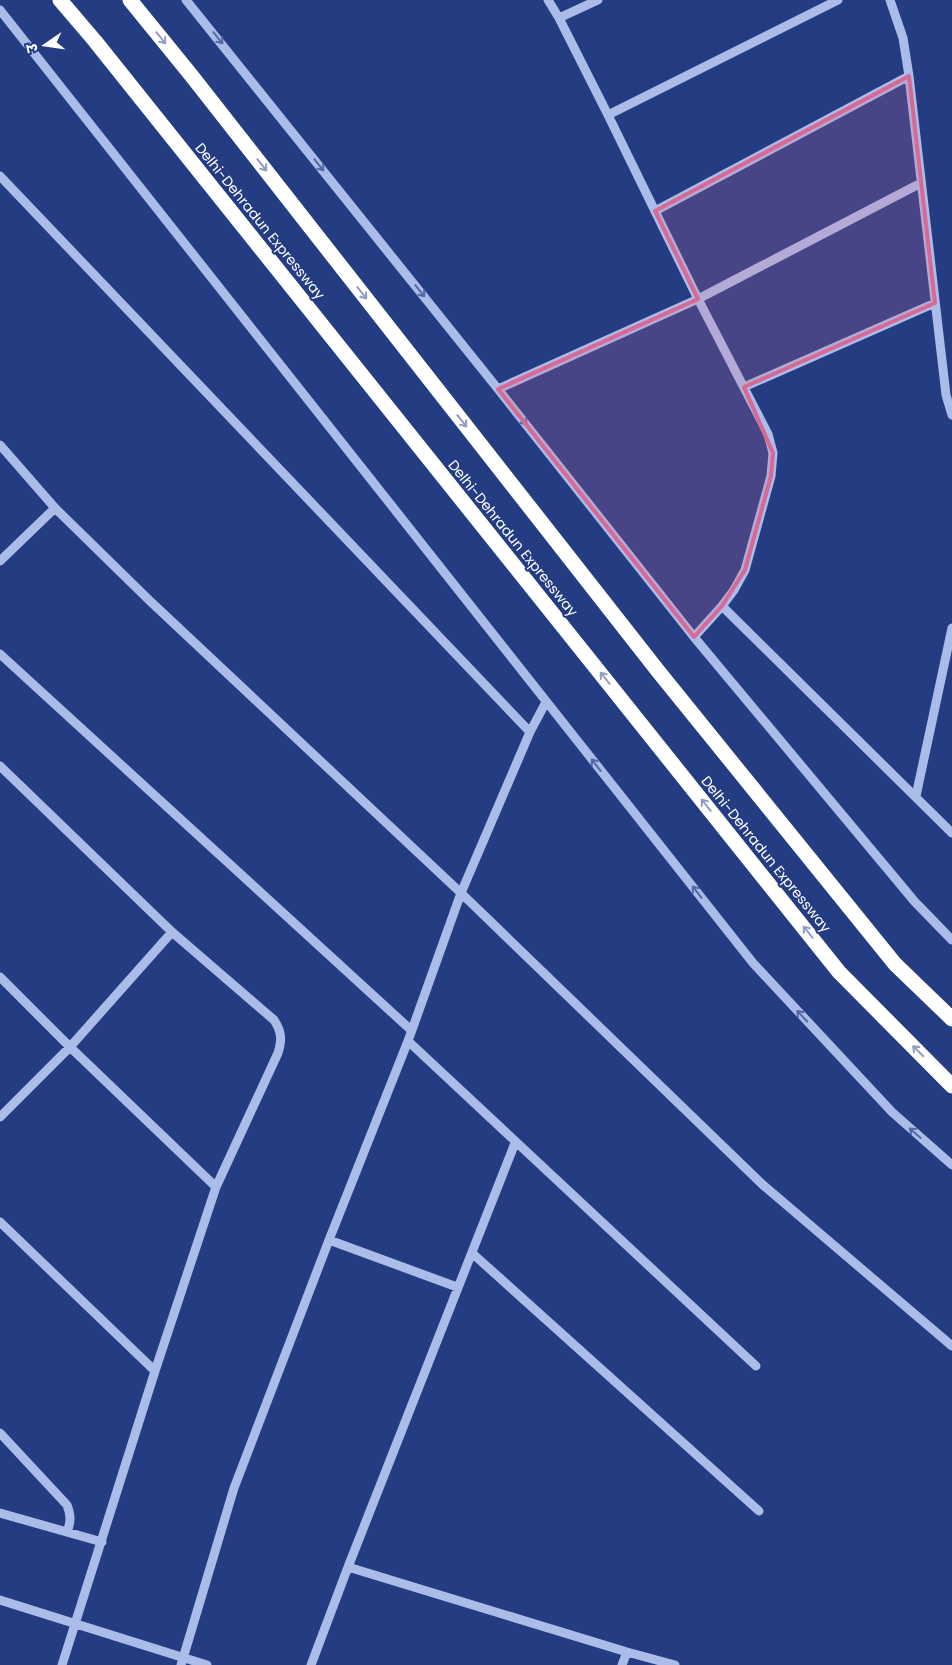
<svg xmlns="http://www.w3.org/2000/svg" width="952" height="1665" viewBox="0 0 952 1665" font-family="Poppins,'Noto Sans Devanagari',sans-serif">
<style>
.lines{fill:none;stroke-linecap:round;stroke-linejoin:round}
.minor{stroke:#aabce7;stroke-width:9}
.highway{stroke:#fff;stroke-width:15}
.oneway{stroke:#919ec0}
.oneway2{stroke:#5269a5}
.marked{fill:#d76994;fill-opacity:0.2;stroke:#d76994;stroke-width:4;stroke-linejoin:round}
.labels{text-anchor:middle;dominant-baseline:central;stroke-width:4;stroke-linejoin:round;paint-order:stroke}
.street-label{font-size:14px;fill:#fff;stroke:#233c82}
</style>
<rect width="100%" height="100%" fill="#233c82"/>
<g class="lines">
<!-- minor -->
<path class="minor" d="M186,0L498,389L694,637L915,902L952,940
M548,0L559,18L608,115L698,299L768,434L773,453L771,476L745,570L734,590L722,606L694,637
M890,0L903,38L909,76L946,395L952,415
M0,10L753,963L892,1112L952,1165
M559,18L598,0
M608,115L838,0
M0,176L530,732
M655,211L909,76
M744,387L935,303
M498,389L698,299L921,183
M0,445L55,508L150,601L461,893L763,1185L952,1346
M0,561L55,508
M722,606L952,833
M0,654L411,1030
M0,766L172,932L274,1020C282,1032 282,1040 278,1053L216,1187L155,1371L62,1665
M916,796L952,628
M0,977L70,1047L216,1187
M408,1041L756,1366
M0,1117L70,1047L172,932
M0,1222L155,1371
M329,1240L457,1287
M472,1253L759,1511
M0,1433L67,1505C71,1515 71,1522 67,1532
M0,1513L102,1542
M348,1567L515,1143
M0,1600L207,1665
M181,1665L234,1488L329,1240L408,1041L461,893L530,732L546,702
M311,1665L348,1567L627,1652L675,1665
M622,1665L627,1652"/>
<!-- highway -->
<path class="highway" d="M60,0L95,41L839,972L952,1086
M130,0L191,75L658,671L895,964L952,1019"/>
</g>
<!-- one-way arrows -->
<defs><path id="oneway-shaft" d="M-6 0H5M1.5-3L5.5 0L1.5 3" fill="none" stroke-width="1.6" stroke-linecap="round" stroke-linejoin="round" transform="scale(1.25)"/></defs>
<g class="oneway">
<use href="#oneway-shaft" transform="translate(161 38) rotate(51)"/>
<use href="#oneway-shaft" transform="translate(262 165) rotate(52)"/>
<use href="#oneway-shaft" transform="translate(362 293) rotate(52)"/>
<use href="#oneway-shaft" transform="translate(462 421) rotate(52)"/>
<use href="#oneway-shaft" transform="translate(605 678) rotate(-129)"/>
<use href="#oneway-shaft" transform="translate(706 805) rotate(-129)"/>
<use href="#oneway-shaft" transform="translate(808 932) rotate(-129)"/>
<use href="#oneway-shaft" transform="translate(918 1051) rotate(-135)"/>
</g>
<g class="oneway2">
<use href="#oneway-shaft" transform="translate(218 38) rotate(51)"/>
<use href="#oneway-shaft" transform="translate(319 165) rotate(51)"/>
<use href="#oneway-shaft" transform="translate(420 291) rotate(51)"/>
<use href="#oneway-shaft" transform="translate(522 419) rotate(52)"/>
<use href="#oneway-shaft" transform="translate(596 765) rotate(-128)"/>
<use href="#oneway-shaft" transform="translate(697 892) rotate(-128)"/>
<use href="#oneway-shaft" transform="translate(802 1016) rotate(-133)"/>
<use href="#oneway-shaft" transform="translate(915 1133) rotate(-139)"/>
</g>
<!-- marked area -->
<path class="marked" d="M909,76L935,303L744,387L773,453L771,476L745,570L722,606L694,637L498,389L698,299L655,211Z"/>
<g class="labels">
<!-- street labels -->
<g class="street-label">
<text transform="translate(260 221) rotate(51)">Delhi-Dehradun Expressway</text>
<text transform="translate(513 538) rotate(51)">Delhi-Dehradun Expressway</text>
<text transform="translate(766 854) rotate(51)">Delhi-Dehradun Expressway</text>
</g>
</g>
<!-- north arrow -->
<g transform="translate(45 45) rotate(257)" stroke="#233c82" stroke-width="4" paint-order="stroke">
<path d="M0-4L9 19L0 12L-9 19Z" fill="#ffffff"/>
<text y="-8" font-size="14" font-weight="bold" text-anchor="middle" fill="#ffffff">उ</text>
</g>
</svg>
